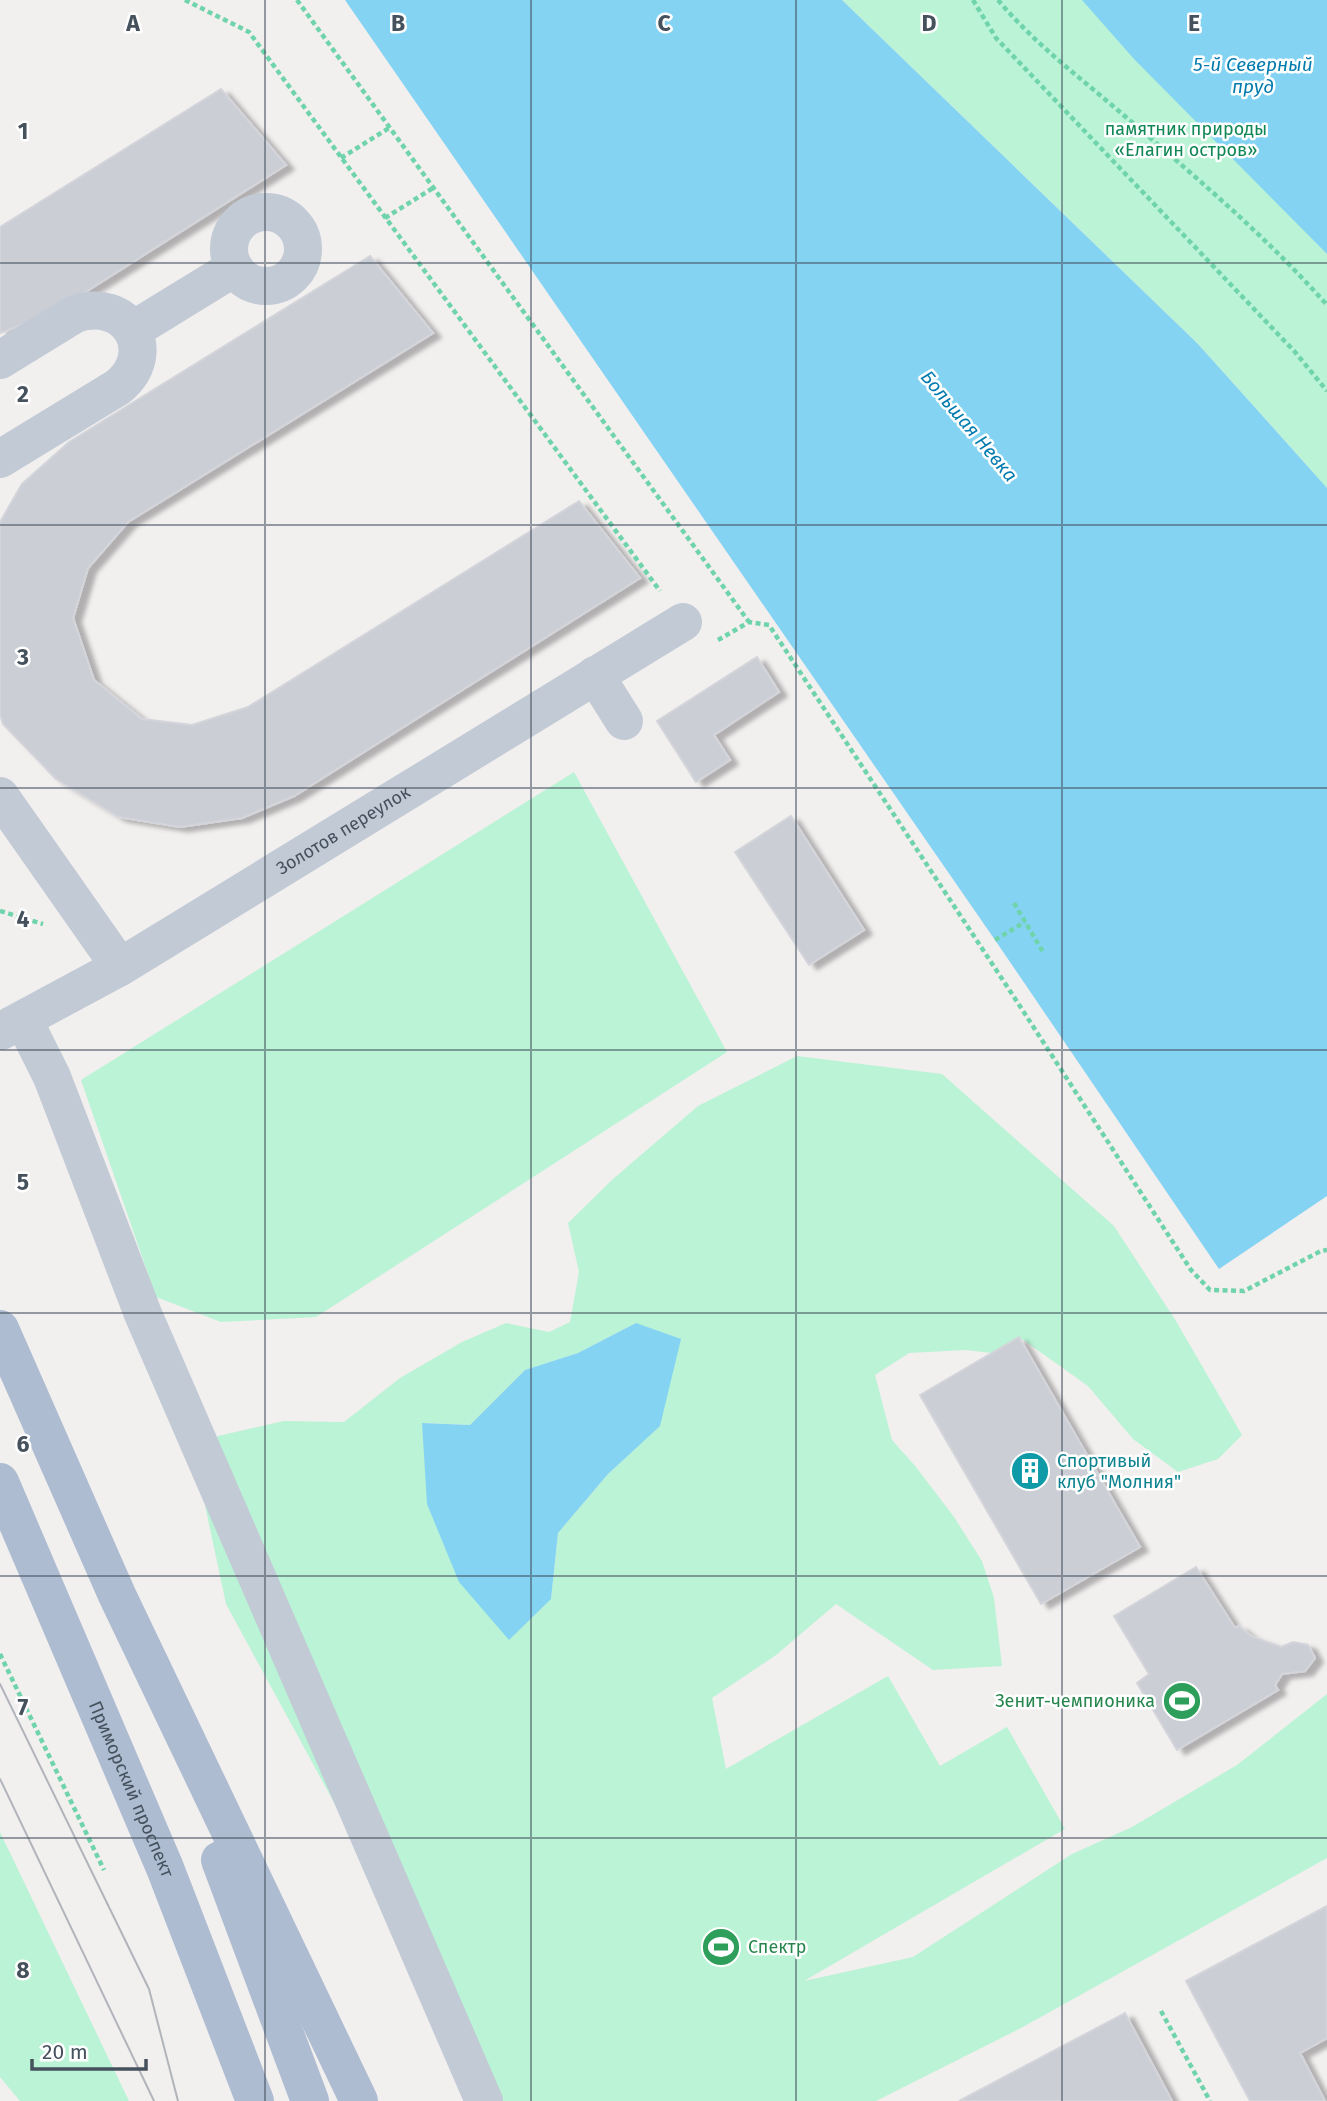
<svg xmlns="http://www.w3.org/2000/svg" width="1327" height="2101" viewBox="0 0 1327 2101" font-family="'Fira Sans',sans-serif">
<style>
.green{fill:#baf3d5;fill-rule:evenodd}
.water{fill:#84d3f3}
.building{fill:#cbced4;stroke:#d3d5db;stroke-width:2;filter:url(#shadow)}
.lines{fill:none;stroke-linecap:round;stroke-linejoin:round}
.path{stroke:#6fd4ab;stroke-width:4.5;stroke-dasharray:5 3.5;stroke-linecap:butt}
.minor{stroke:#c2cad5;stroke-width:38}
.major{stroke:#adbcd0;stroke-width:38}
.tram{stroke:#b1b4ba;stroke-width:2}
.grid{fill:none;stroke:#46515e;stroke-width:2;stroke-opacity:0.55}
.labels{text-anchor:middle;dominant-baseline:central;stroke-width:5;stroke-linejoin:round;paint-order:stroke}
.park-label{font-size:18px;fill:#108755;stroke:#fff}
.street-label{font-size:18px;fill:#46515e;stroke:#fff}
.culture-label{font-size:18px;fill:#0d838f;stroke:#fff;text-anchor:start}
.leisure-label{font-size:18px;fill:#27864d;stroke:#fff;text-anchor:end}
.water-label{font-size:19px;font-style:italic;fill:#027bae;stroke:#fff}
.grid-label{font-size:23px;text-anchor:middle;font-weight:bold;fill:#46515e;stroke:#fff;stroke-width:5;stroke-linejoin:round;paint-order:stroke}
</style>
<defs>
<filter id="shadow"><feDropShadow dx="8" dy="4.5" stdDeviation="2" flood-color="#0004"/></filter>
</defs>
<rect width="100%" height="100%" fill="#f2efef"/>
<!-- green -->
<path class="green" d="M842,0H1327V488L1198,344Z
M574,772L727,1052L316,1317L221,1322L156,1297L81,1080Z
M797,1056L942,1074L1114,1226L1176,1321L1242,1435L1218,1459L1178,1472L1133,1439L1088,1386L1019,1337L992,1353L965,1350L909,1353L875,1375L892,1440L916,1467L954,1517L982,1561L994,1598L1002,1666L933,1670L836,1604L776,1655L712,1698L726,1769L888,1676L940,1766L1007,1727L1065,1829L804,1981L913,1957L1072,1854L1132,1827L1237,1765L1327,1694V1858L1021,2028L876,2101H488L412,1946L226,1604L198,1472L218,1436L284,1421L344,1422L400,1378L462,1342L506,1323L549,1332L570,1322L579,1272L568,1223L613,1179L698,1106ZM636,1323L660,1425L608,1474L558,1533L551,1599L422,1423L470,1425L525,1370L578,1353Z
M0,1832L129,2101H20L0,2077Z"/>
<!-- water -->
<path class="water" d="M345,0H842L1198,344L1327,488V1196L1219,1269L995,940Z
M1082,0H1327V254L1134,59Z
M636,1323L681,1339L660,1426L608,1474L558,1533L551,1599L509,1640L459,1582L427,1504L422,1423L470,1425L525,1370L578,1353Z"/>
<!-- building -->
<path class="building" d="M221,89L286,165L49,315L0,333V227Z
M370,256L433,333L128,522L88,568L73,618L94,680L142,719L192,725L248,707L579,501L640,578L294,796L242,818L180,827L119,817L56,779L3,724L0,714V522L22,484L69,442Z
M757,657L779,692L714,735L730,760L696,782L657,721Z
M791,816L864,930L809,965L735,852Z
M1019,1337L1140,1547L1041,1604L920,1395Z
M1196,1567L1235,1628L1239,1626L1251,1636L1281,1647L1293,1642L1308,1645L1315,1658L1305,1671L1282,1674L1275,1685L1278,1690L1177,1750L1137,1683L1149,1674L1114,1616Z
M1327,1906V2038L1300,2053L1325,2101H1250L1186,1981Z
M1125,2013L1172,2101H959Z"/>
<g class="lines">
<!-- path -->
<path class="path" d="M185,0L249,32L660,591
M297,0L749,622
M973,0L996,38L1295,352L1327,391
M998,0C1034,43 1078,76 1120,112C1192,174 1264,234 1327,305
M341,158L389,128
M385,218L433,188
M718,640L749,622L769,625L1014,997L1191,1270L1210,1290L1244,1291L1321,1251L1327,1250
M1014,903L1043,952
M0,911L43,924
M995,940L1025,922
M0,1654L104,1870
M1161,2011L1210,2101"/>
<!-- minor -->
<g class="minor">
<circle cx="266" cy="249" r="37"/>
<path d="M133,330L234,268"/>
<path d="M0,360L75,314C127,296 161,352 118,387L0,459"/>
<path d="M595,675L624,721"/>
<path d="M0,796L120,967"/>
<path d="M24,1021L52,1077L143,1314L484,2101"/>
<path id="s1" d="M1,1031L120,967L683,622"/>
</g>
<!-- major -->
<g class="major">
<path d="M0,1329L117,1595L359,2101"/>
<path id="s2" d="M0,1482L165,1868L255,2101"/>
<path d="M220,1860L310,2101"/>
</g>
<!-- tram -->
<path class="tram" d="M0,1684L149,1989L178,2101
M0,1779L154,2101"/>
</g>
<!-- grid -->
<path class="grid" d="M265,0V2101M531,0V2101M796,0V2101M1062,0V2101M0,263H1327M0,525H1327M0,788H1327M0,1050H1327M0,1313H1327M0,1576H1327M0,1838H1327"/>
<!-- icons -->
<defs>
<g id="building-disc" transform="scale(2.0125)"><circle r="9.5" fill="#0f9aa8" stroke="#fff"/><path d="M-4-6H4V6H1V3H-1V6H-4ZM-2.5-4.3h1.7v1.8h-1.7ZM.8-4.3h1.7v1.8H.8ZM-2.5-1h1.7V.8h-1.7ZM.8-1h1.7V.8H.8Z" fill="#fff"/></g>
<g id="stadium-disc" transform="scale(2.0125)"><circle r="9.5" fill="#2e9e5b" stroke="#fff"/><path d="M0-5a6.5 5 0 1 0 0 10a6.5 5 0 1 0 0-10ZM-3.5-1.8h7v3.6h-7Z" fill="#fff"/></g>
</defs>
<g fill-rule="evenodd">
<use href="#building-disc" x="1030" y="1471"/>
<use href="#stadium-disc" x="1182" y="1701"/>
<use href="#stadium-disc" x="721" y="1947"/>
</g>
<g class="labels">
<!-- park labels -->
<g class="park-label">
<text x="1186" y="129">памятник природы<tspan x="1186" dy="21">«Елагин остров»</tspan></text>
</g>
<!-- street labels -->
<g class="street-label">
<text stroke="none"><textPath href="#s1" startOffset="397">Золотов переулок</textPath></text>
<text stroke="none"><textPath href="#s2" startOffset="334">Приморский проспект</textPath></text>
</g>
<!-- culture labels -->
<g class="culture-label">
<text x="1057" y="1461">Спортивый<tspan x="1057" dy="21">клуб "Молния"</tspan></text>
</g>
<!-- leisure labels -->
<g class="leisure-label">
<text x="1155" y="1701">Зенит-чемпионика</text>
<text x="748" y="1947" text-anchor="start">Спектр</text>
</g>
<!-- water labels -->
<g class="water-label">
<text x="1253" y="64">5-й Северный<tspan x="1253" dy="22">пруд</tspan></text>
<text transform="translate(969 426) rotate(50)">Большая Невка</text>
</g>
</g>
<g class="grid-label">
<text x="133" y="31">A</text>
<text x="398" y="31">B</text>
<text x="664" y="31">C</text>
<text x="929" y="31">D</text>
<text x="1194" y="31">E</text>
<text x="23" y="139">1</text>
<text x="23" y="402">2</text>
<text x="23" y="665">3</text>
<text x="23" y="927">4</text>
<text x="23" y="1190">5</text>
<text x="23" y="1452">6</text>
<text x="23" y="1715">7</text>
<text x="23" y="1978">8</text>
</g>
<!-- scale -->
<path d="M32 2059v10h114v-10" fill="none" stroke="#46515e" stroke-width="3.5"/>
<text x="42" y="2059" font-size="21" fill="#46515e" stroke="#ffffff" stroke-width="5" paint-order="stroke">20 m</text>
</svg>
